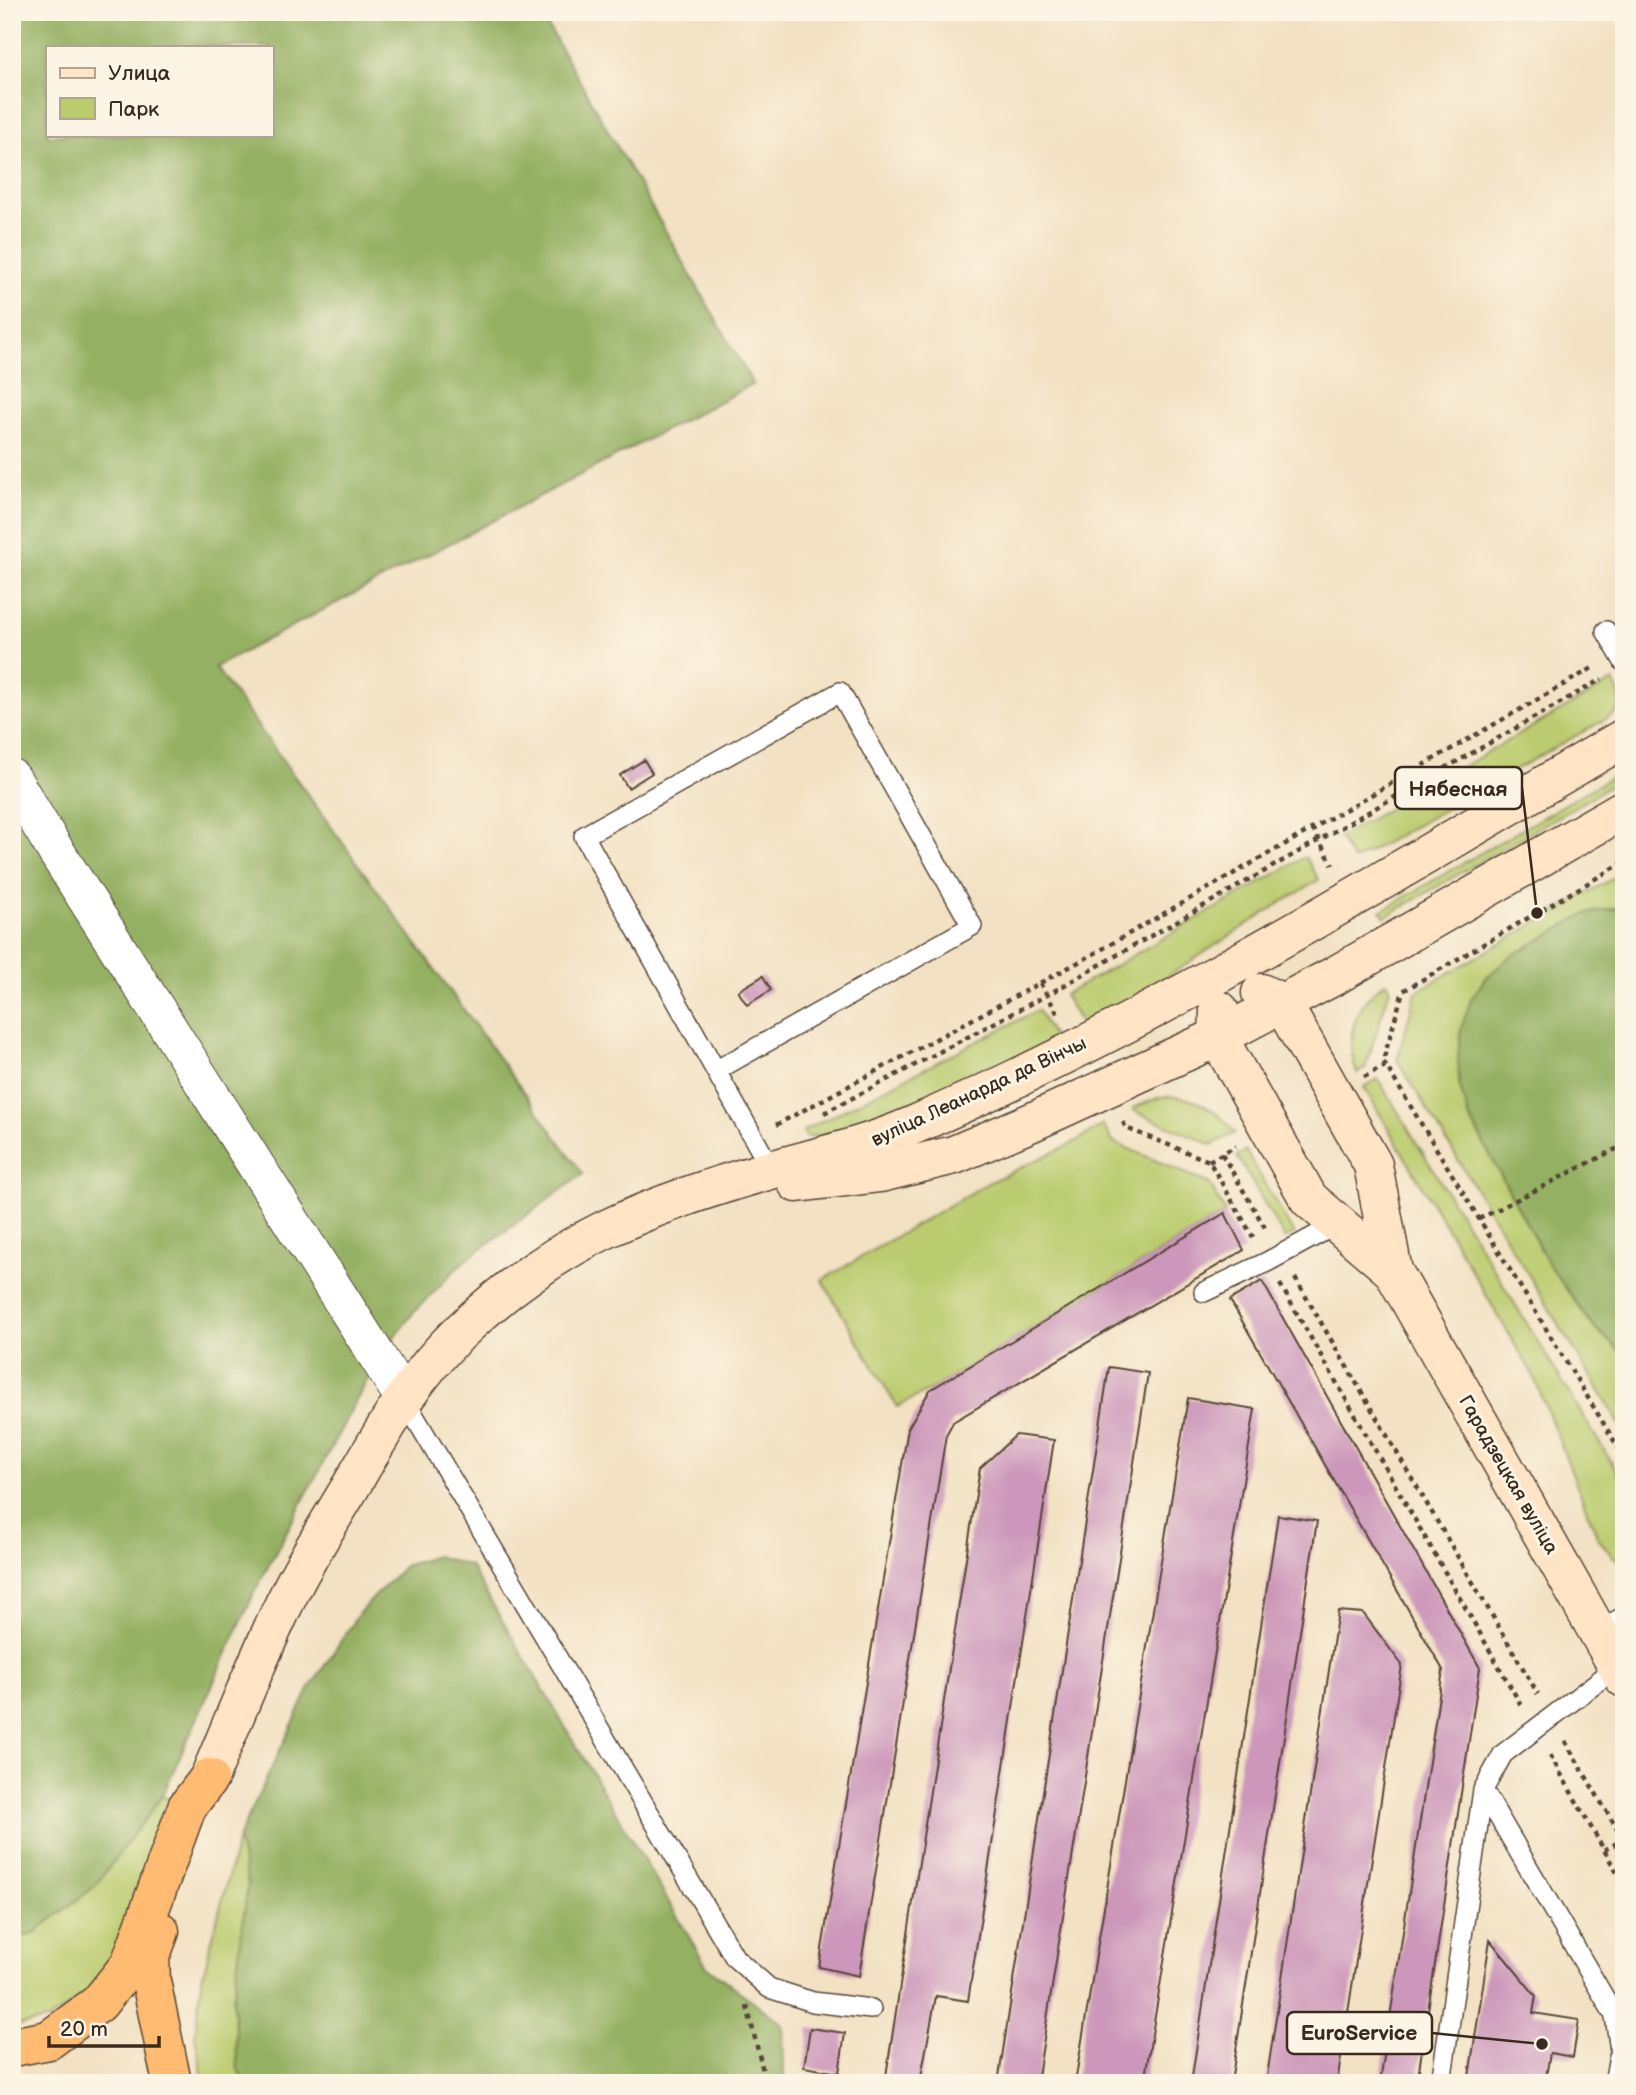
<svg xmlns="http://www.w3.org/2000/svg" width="1636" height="2095" viewBox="0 0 1636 2095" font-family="'Balsamiq Sans',sans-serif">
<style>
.green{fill:#bbcc6f;stroke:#7b7b46;stroke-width:2}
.forest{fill:#94b062;stroke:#686d40;stroke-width:2;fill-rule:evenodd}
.building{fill:#cc97ba}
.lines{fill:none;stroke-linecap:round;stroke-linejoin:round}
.lane-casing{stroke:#564537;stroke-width:22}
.street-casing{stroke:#564537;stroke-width:39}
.secondary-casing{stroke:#564537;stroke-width:41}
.highway-casing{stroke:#564537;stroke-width:41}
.path{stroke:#564537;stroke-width:4.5;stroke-dasharray:5 5;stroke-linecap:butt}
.lane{stroke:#fff;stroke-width:19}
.street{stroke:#fff;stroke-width:37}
.secondary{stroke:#ffe4c6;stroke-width:38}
.highway{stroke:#ffbb71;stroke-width:38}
.labels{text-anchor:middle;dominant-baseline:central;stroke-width:6;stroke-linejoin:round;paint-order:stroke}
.street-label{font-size:19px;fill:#3b2a1e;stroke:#fcf5e5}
.leader{fill:none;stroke:#3b2a1e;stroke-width:2.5}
.callout-dot{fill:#3b2a1e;stroke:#fcf5e5;stroke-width:2.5}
.callout{fill:#fcf5e5;stroke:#3b2a1e;stroke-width:2.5}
.callout-label{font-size:21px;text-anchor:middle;font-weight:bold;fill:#3b2a1e}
</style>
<rect width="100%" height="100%" fill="#fcf5e5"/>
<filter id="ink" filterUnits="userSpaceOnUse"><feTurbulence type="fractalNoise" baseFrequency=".0143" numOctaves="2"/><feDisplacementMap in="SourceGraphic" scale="14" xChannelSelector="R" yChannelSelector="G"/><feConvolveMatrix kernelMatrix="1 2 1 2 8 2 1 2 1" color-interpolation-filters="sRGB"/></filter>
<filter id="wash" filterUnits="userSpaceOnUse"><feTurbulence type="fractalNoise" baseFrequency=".00686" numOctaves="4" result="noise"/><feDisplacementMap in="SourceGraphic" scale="28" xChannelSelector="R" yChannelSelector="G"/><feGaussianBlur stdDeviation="1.57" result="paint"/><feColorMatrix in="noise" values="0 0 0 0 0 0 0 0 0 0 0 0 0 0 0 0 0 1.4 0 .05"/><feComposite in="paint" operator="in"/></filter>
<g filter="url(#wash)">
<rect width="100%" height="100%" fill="#f2e1c2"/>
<!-- green -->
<path class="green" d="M1613,681C1620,694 1625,704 1613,715L1353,861L1339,837Z
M1624,770V778L1385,917L1381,911Z
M1305,857L1319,880L1282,902L1085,1030L1064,995Z
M1624,872V906L1585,914L1508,958L1468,1114L1549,1265L1593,1326L1624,1355V1431L1397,1060L1416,992Z
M1386,982L1390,989L1365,1069L1357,1073C1343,1039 1356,1001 1386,982Z
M1038,1010L1058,1046L877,1121L820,1136L806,1137L803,1131Z
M1378,1079L1624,1483V1563L1612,1556L1598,1538L1533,1375L1364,1087Z
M1160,1097C1192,1094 1216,1108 1235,1133L1212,1145L1136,1112L1133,1108Z
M1103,1125L1113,1142L1210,1184L1225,1213L930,1390L897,1407L822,1280L988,1183L1075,1142Z
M1246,1151L1294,1234L1285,1239L1237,1156Z
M162,1796L174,1801L106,1982L48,2020L12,2027V1939L34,1933L95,1886Z
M238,1838L248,1884L233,2000L238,2070L246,2083H204L195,2037L201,1983Z"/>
<!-- forest -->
<path class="forest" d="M12,12H540L753,384L215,667L583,1174L463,1262L415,1311L382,1352L254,1593L162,1796L95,1886L34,1933L12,1939ZM47,47H271V135H47Z
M1615,909L1624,912V1355L1593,1326L1549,1265L1468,1114L1459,1084L1458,1058L1461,1029L1471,999L1485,979L1508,958L1585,914Z
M436,1556L470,1566L707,1967L783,2024L784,2075L790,2083H246L238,2070L233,2000L248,1884L238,1838L310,1688L360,1612L404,1566Z"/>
<g id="blocks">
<!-- building -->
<path class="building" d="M644,760L652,773L628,788L620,775Z
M763,976L771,990L747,1005L738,991Z
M1225,1213L1244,1250L953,1422L946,1435L859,1976L819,1967L908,1428L930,1390Z
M1262,1281L1480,1668L1417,2083H1380L1443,1670L1230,1300Z
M1109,1367L1148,1373L1037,2083H998Z
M1188,1398L1255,1409L1144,2083H1075Z
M1016,1435L1054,1440L968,2001L936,1996L920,2082L886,2076L980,1468Z
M1278,1515L1317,1521L1231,2083H1191Z
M1338,1611L1363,1613L1402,1665L1337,2083H1266Z
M1490,1940L1536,1996L1533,2013L1579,2020L1573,2057L1550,2053L1545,2083H1468Z
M810,2028L845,2033L839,2073L804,2067Z"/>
</g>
</g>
<g filter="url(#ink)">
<use href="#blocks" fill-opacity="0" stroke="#564537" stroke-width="2"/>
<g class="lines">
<!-- lane casing -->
<g class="lane-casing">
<path id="lane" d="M1606,631L1624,662
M717,1070L972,926L840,692L584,836L753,1137L775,1176
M1204,1292L1267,1262L1337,1224
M403,1397L735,1958L769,1988L813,2002L871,2009
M1598,1632L1624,1616
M1483,1790L1615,2016L1620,2051L1614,2083
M1441,2083L1483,1790L1503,1754L1621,1664"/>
</g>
<!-- street casing -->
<g class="street-casing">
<path id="street" d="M12,778L54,848L403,1397"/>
</g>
<!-- secondary casing -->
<g class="secondary-casing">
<path id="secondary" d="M1261,993L1282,1003L1373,1165L1393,1271L1624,1678
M1219,1010L1218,1037L1309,1199L1393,1271
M797,1183L880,1173L954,1155L1032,1122L1218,1037L1336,975L1624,809
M209,1778C232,1724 253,1670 278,1617C299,1570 328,1525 354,1481C386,1426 414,1376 460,1332C556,1239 649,1205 774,1169C821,1156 869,1145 914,1125C1162,1018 1392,874 1624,738"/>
</g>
<!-- highway casing -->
<g class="highway-casing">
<path id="highway" d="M160,1931L150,1958L151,1981L172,2083
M12,2047L49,2040L99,2003L130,1964L187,1807L209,1778"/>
</g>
<!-- path -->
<path class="path" d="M1312,828L1333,865
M1624,862L1403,991L1383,1061L1624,1457
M1040,983L1059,1016
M1364,1077L1385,1066
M824,1113L1047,995L1602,679
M1123,1122L1126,1128L1209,1161L1253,1237
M776,1125L1090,956L1596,666
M1222,1154L1267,1231
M1209,1161L1236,1146
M1479,1219L1624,1145
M1295,1278L1538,1694
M1280,1284L1521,1705
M1565,1741L1624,1841
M1550,1755L1624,1885
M1604,1850L1623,1840
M747,2006L766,2083"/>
<!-- lane -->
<use href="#lane" class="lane"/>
<!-- street -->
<use href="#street" class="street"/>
<!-- secondary -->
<use href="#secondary" class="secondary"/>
<!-- highway -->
<use href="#highway" class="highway"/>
</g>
</g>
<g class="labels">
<!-- street labels -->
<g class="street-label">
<text transform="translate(979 1092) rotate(-25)">вуліца Леанарда да Вінчы</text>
<text transform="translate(1508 1475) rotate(60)">Гарадзецкая вуліца</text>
</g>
</g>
<!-- callouts -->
<path class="leader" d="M1537 913L1522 788M1542 2044L1432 2033"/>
<g class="callout-dot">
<circle cx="1537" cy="913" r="7"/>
<circle cx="1542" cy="2044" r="7"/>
</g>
<g class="callout">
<rect x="1395" y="767" width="127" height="42" rx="7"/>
<rect x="1287" y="2012" width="145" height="42" rx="7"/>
</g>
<g class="callout-label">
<text x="1458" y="796">Нябесная</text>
<text x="1359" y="2040">EuroService</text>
</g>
<!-- margin -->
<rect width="1636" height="2095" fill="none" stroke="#fcf5e5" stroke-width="42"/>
<!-- legend -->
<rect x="46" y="46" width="228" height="91" fill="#fcf5e5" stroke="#afa495" stroke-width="2"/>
<rect x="60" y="68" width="35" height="10" fill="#ffe4c6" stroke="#afa495" stroke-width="2"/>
<text x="108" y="80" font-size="21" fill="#3b2a1e">Улица</text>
<rect x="60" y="98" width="35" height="21" fill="#bbcc6f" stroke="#afa495" stroke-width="2"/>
<text x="108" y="116" font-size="21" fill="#3b2a1e">Парк</text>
<!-- scale -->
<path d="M49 2036v10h110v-10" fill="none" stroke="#3b2a1e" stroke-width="3.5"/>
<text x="60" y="2036" font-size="21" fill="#3b2a1e" stroke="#fcf5e5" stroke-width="5" paint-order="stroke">20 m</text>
</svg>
